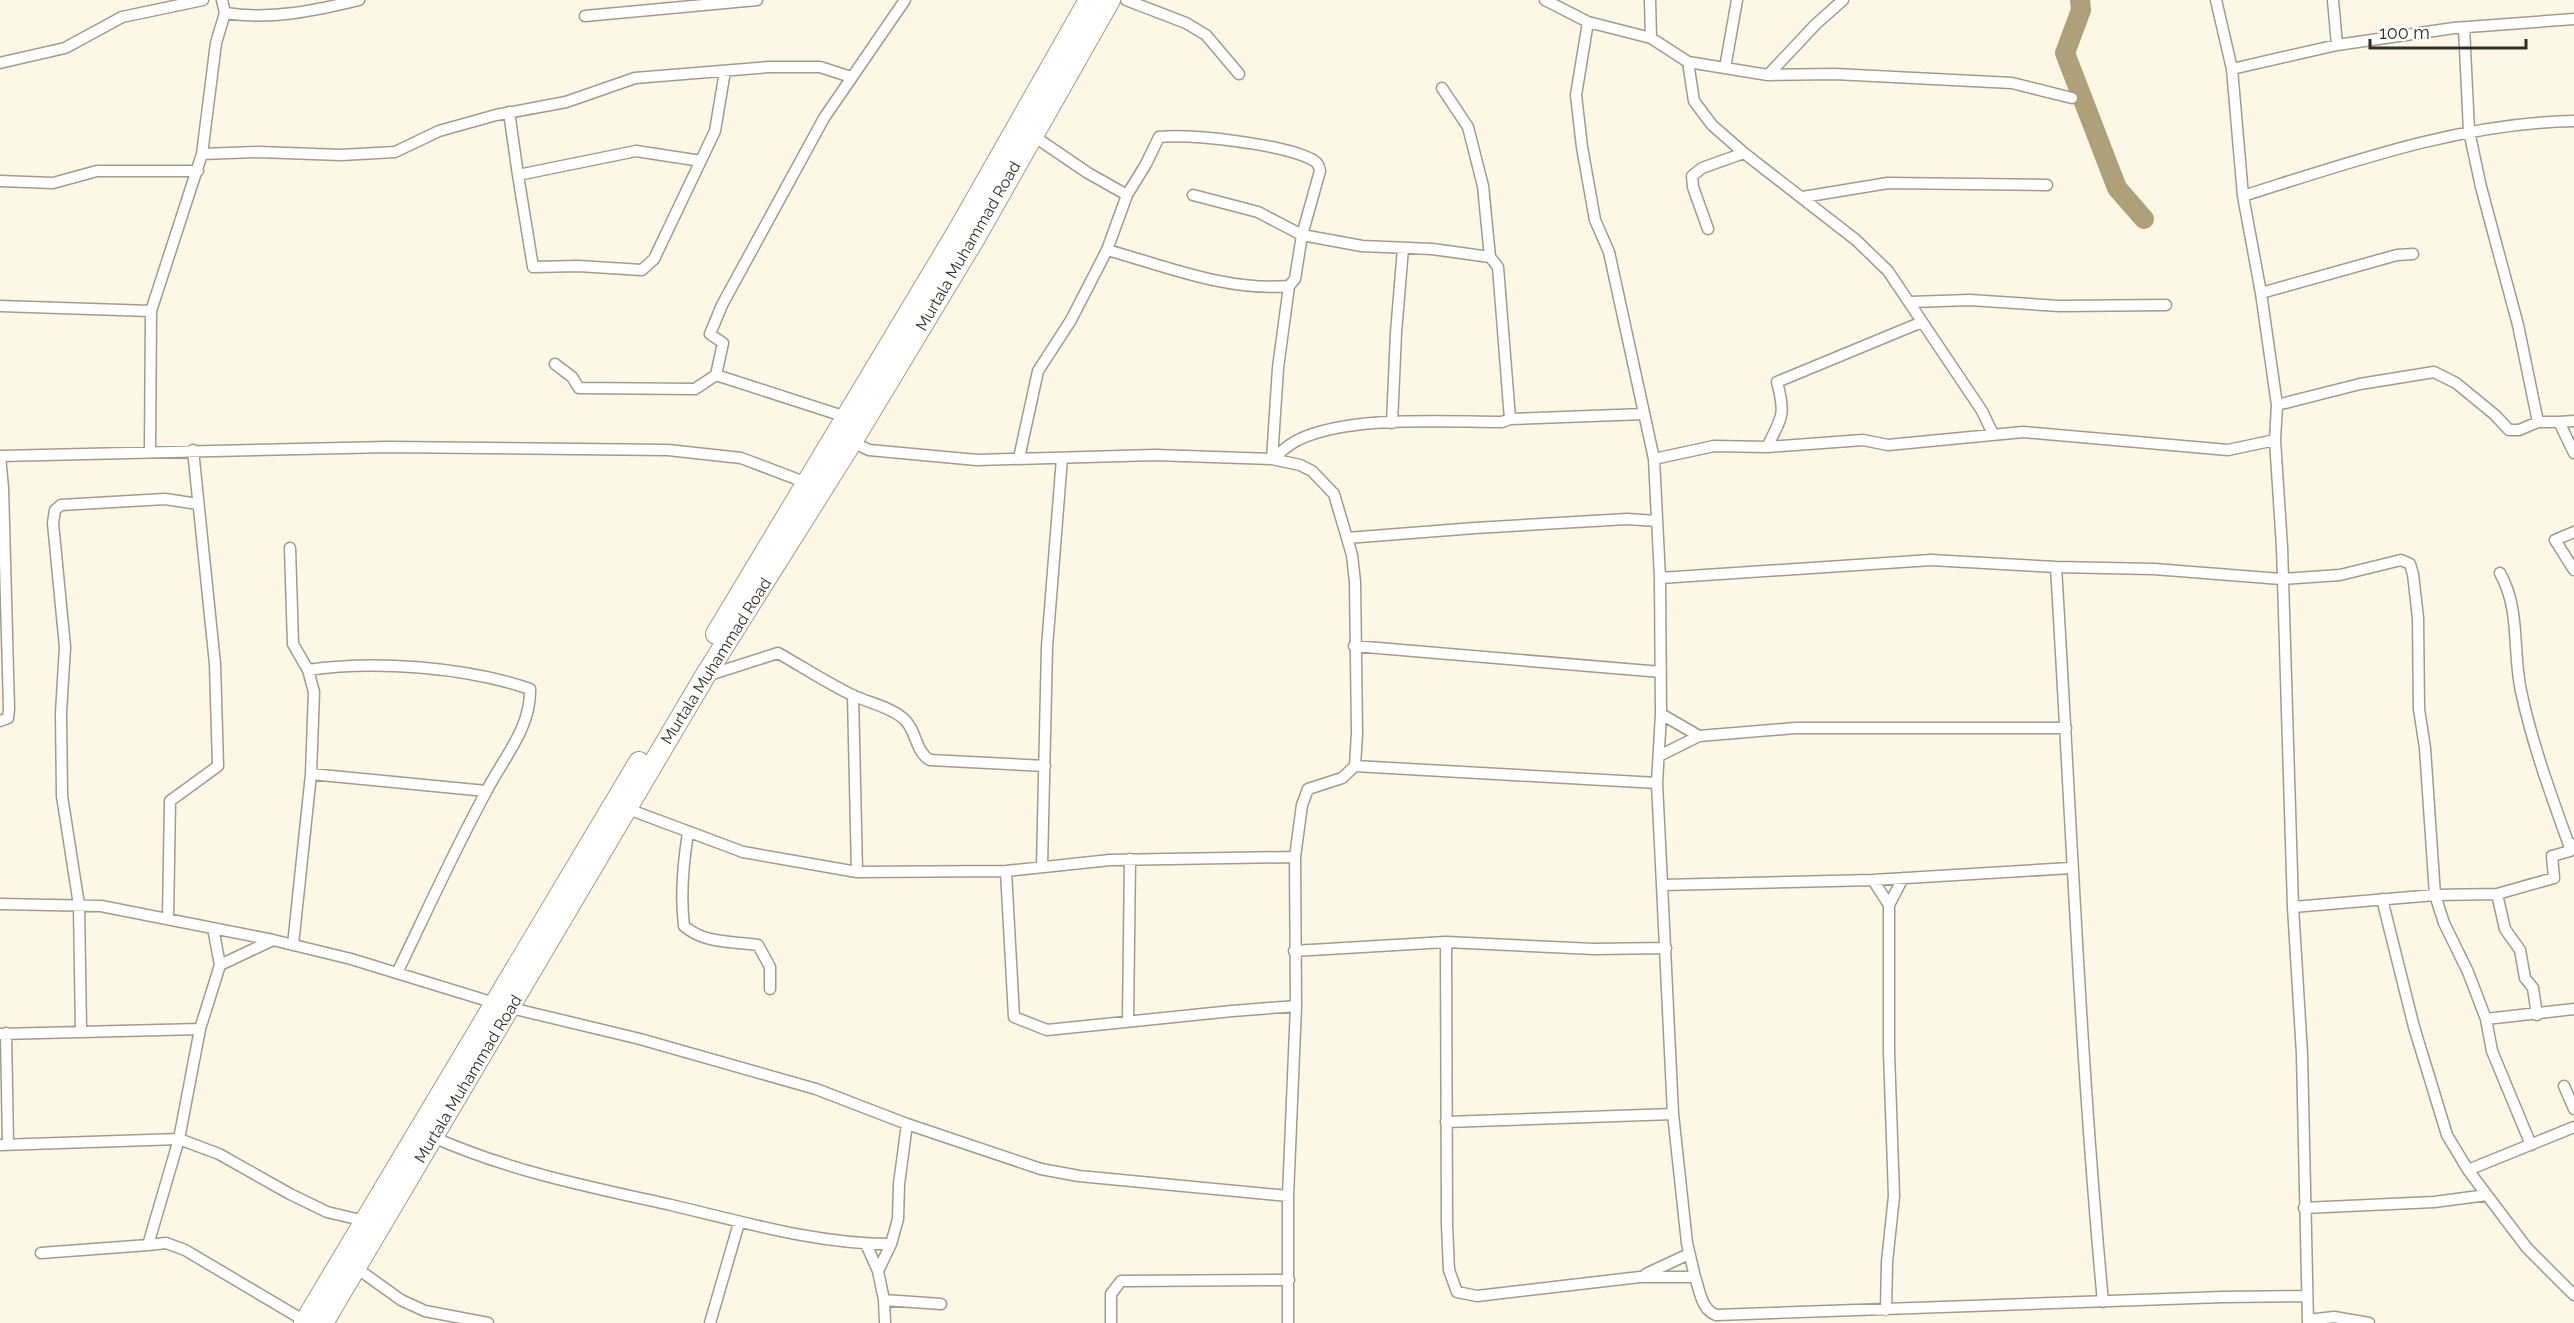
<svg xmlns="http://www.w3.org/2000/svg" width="2574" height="1323" viewBox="0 0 2574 1323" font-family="Raleway,sans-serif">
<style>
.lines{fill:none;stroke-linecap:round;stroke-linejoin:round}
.river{stroke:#afa079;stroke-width:20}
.street-casing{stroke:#a29c8c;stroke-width:13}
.highway-casing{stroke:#a29c8c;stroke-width:22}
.street{stroke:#fff;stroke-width:10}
.highway{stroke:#fff;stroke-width:20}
.labels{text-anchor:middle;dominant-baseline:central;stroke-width:4.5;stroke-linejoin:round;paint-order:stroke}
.street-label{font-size:16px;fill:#312f28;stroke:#fff}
</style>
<rect width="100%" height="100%" fill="#fdf7e5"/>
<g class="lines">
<!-- river -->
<path class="river" d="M2080,0L2081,10L2065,53L2117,188L2144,219"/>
<!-- street casing -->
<g class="street-casing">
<path id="street" d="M1126,0L1186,23L1206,35L1239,74
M1545,0L1588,22L1651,38L1688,62L1768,75L1835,74L2012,83L2072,98
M1650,0L1651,38
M2216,0L2232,69L2243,196L2261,293L2277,405L2275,440L2282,547L2293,907L2302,1054L2308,1323
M2333,0L2337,45
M225,13C271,20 314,11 359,0
M585,16L757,0
M1588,22L1576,95L1582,147L1595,220L1609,252L1654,459L1660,578L1661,714L1657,783L1662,885L1873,880L2071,868
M2464,28L2469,131L2481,187L2518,325L2538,422H2559L2574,453
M1688,62L1694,101L1712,125L1744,153L1856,240L1888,271L1982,411L1993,434
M0,63L65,48L122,17L203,0
M1725,68L1737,0
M2232,69L2337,45L2454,28L2574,19
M1768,75L1816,24L1843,0
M509,112L518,175L636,151L701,161
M1032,135L1088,173L1127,195
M202,154L259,152L341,155L395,152L439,131L496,115L566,102L635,78L769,67H820L851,77
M518,175L533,267L578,266L642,270L654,259L715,131L725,71
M0,181L53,183L97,171H198
M1193,195L1258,212L1302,235L1362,246L1432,249L1490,257
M2243,196C2351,162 2460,123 2574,121
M1803,197L1888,183L2047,185
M1708,229L1693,187L1692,176L1702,168L1744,153
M1107,250C1166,266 1228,292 1289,286
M2261,293L2397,255L2413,254
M1910,302L1970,300L2059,306L2166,305
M0,306L151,311
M555,364L572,377L579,388L695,389L716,375
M2277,405L2360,384L2434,372L2456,383L2495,415L2509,430H2519L2538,422
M846,417L716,375L723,343L710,334L722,305L824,118L905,0
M1510,419L1644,414
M2559,422L2574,421
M1392,423L1396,333L1403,248
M852,442L869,450L977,460L1155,455L1272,459L1300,465L1312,471L1334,494L1352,555L1355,582L1357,733L1355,766L1342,778L1308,789L1302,805L1295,857L1296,1006L1288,1196V1323
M1767,447C1782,417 1786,415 1777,382L1922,322
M150,451L151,311L202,154L216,43L225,13L222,0
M0,456L388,447L668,450L741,458L807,483
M1019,458L1038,371L1071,320L1107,250L1127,195L1146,164L1159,137C1193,134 1283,144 1313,160C1318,163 1319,166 1320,171L1302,235L1295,279L1289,286L1278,368L1272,459
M1272,459C1280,453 1289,444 1298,440C1350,415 1445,422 1502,422L1510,419L1498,267L1490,257L1483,186L1468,127L1442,88
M1654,459L1714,446L1767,447L1863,440L1888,445L2023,432L2228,450L2275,440
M2574,532L2555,540L2574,570
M1347,538L1475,528L1627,519L1657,521
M290,548L293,644L308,670L314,692L311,774L293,945
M2056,567C2071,812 2080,1057 2103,1302
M2500,573C2521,611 2512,650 2521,691C2532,743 2551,795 2569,845
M1660,578L1931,560L2056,567L2154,569L2281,579L2340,575L2401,560L2410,564L2413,574L2418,618L2419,709L2425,748L2435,895L2444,923L2468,972L2486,1019L2492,1051L2531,1145
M1354,646L1661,672
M308,670C374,660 466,667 530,689C531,729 503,758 486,792C454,851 426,913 397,973
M706,676L778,653C803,667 827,683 852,695C869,703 888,706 903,718C917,730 915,752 930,760L1045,766
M853,695L857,872
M1661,714L1699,736
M0,721L8,718L9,709L3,488L0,456
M1659,756L1699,736L1795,728H2066
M1355,766L1657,783
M311,774L486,791
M628,809L743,852L857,872L1006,871L1110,860L1295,857
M688,833C683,864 680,894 684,926C705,944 731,941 758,945L770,967V989
M1042,866L1047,647L1062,458
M1006,871L1014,1017L1047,1030L1232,1011L1296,1006
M1873,880L1889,905
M1662,885L1673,1114L1687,1243L1695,1277
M2497,894L2505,929L2520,950L2525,978L2533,988L2537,1015
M2382,899L2414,1027L2447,1135L2468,1170L2527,1248L2574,1295
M0,904L101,906L273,940L351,959L511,1008L640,1039L816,1089L907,1124L1041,1169L1079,1176L1288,1196
M2293,907L2435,895L2497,894L2554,878L2552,856L2570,851L2569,845L2574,844
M168,919L170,801L218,766L215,664L193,450
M213,928L220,965L200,1029L179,1139L148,1245L166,1243L185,1250L305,1321
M1446,942L1447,1225L1449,1270L1457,1292L1477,1296L1640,1277H1695C1700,1291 1701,1309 1716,1315L2223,1297L2307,1296
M1294,951L1446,942L1594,949L1666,948
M220,965L273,940
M2486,1019L2574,1009
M1128,1021L1130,859
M81,1031L79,905L62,796L61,713L65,647L53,523L55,510L61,505L165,499L198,504
M6,1033L8,1144
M0,1034L200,1029
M2564,1086L2574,1109
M1446,1122L1673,1114
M433,1137C509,1171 590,1187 671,1205C743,1222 817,1244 891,1244
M0,1145L179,1139L219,1154L290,1194L327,1212L365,1221
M2468,1170L2574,1127
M2304,1208L2434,1202L2487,1195
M866,1244L878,1271
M41,1253L148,1245
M355,1267L401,1300L425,1311L488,1323
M1646,1274L1689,1254
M884,1300L941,1304
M1886,1310L1887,1262L1894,1196L1889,1052V905L1903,878
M2308,1320L2334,1317L2369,1323
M710,1323L739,1223
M885,1323L884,1300L878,1271L891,1244L898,1219L899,1184L907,1124
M1111,1323V1294L1121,1281L1289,1280"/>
</g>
<!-- highway casing -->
<g class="highway-casing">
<path id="highway" d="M716,634L959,229L1089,0
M304,1323L639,762
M323,1323L705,676L852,442L975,238L1110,0"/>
</g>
<!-- street -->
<use href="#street" class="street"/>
<!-- highway -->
<use href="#highway" class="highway"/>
</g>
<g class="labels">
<!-- street labels -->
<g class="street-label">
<text transform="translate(968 246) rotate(-60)">Murtala Muhammad Road</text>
<text transform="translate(716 661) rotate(-58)">Murtala Muhammad Road</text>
<text transform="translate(468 1079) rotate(-59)">Murtala Muhammad Road</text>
</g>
</g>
<!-- scale -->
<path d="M2370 39v9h156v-9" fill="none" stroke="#312f28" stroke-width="3"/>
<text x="2379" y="39" font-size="18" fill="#312f28" stroke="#ffffff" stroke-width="4.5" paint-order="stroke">100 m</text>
</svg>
